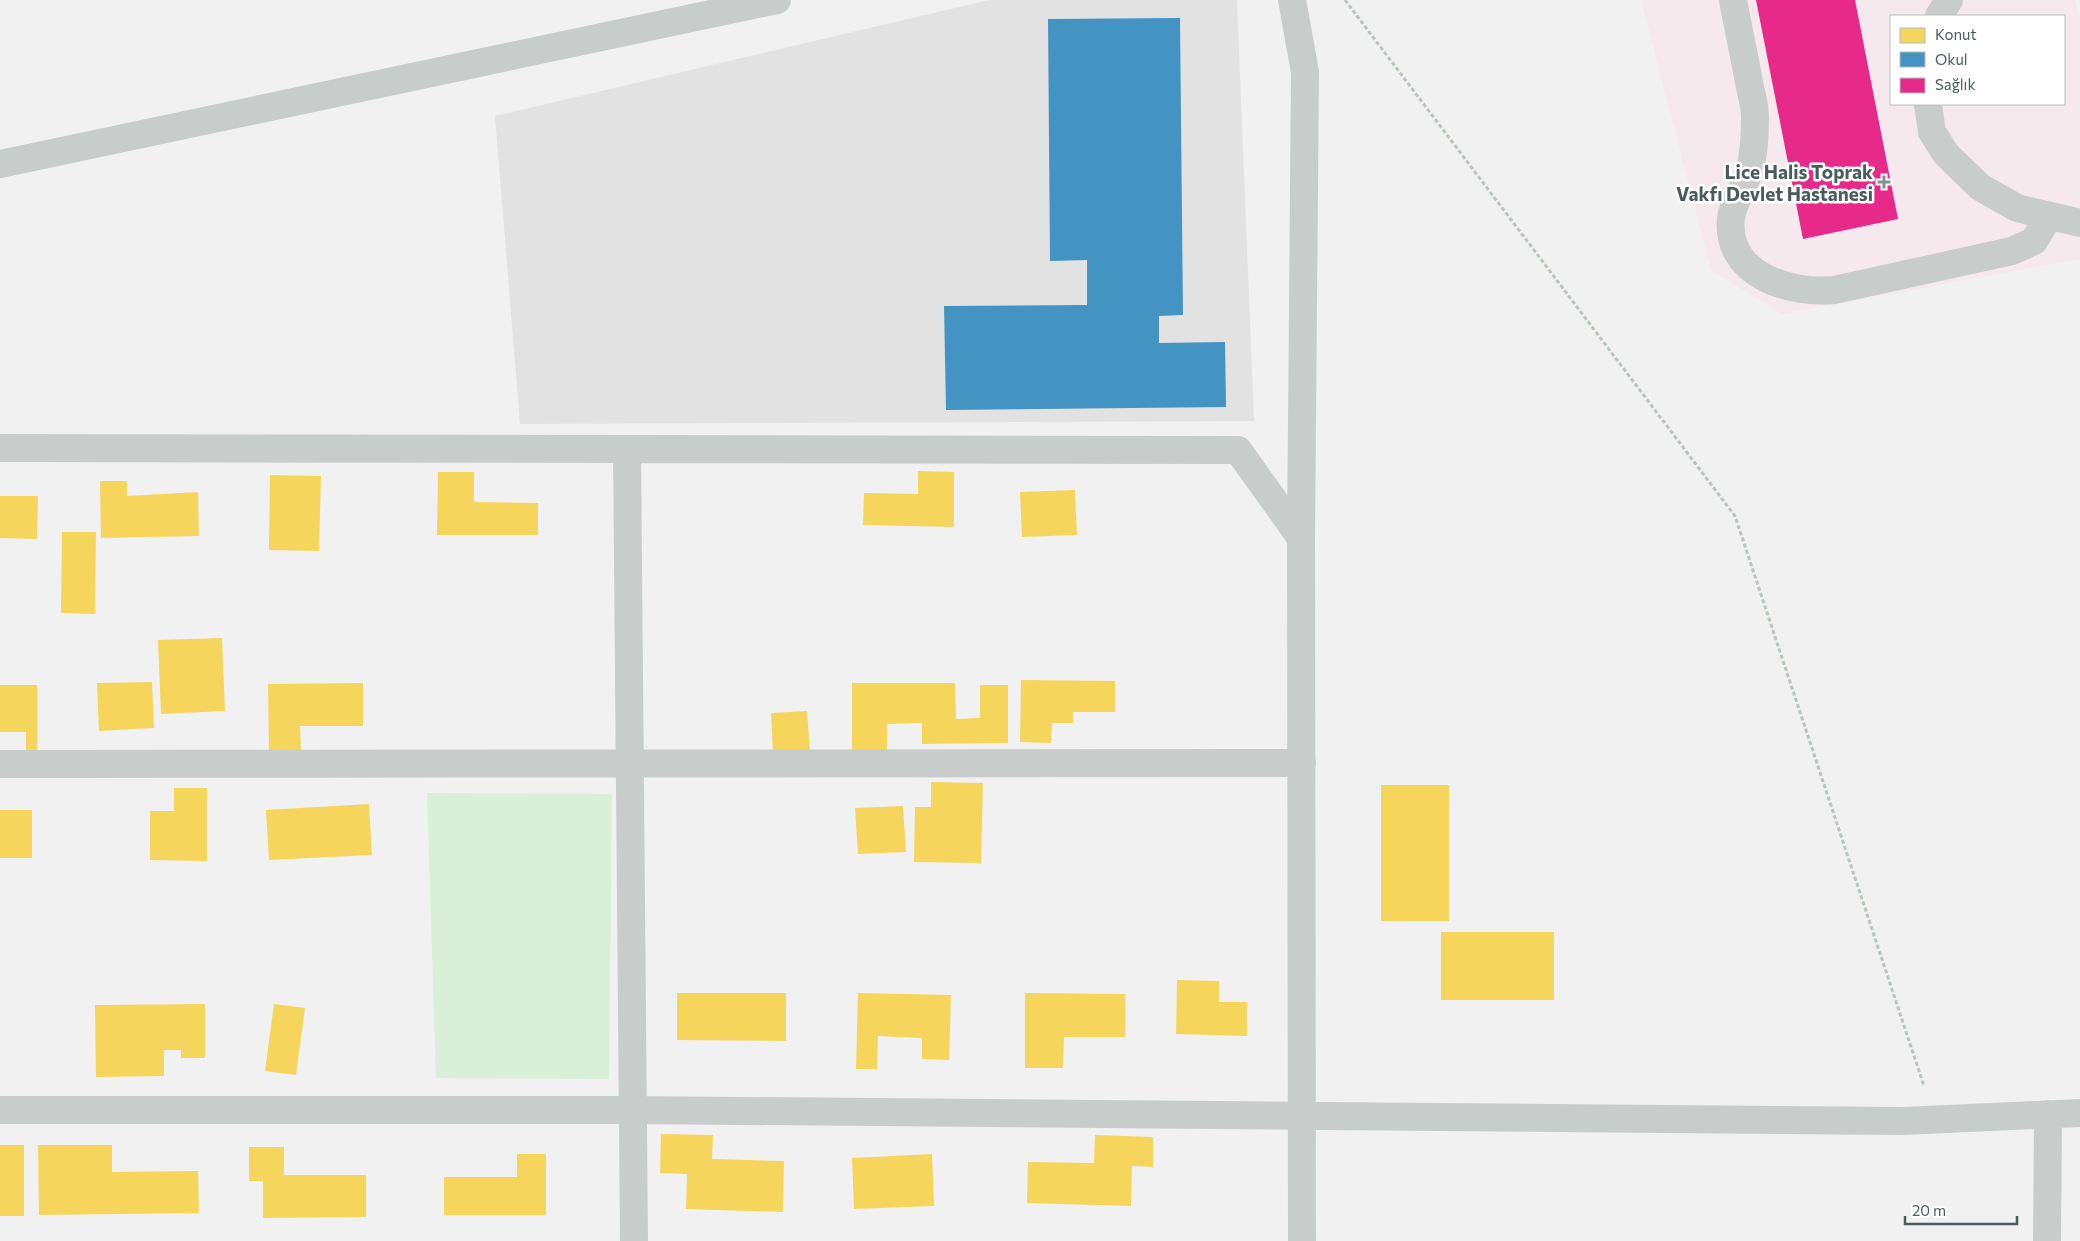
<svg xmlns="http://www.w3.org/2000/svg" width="2080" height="1241" viewBox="0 0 2080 1241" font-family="Commissioner,sans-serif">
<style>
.education{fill:#e3e2e3}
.medical{fill:#f6e9ee;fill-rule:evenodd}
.green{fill:#d9efd7}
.homes{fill:#f6d55c}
.schools{fill:#4393c3}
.health{fill:#e7298a}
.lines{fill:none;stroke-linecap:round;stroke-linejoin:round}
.path{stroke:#b9c5bb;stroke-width:3;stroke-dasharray:4 2.5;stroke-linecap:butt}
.minor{stroke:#c8cdcc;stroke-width:28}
.poi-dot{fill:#849090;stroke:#fff;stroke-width:2}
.labels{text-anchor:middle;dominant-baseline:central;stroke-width:5;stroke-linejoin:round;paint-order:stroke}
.poi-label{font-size:19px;font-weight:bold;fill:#495c5c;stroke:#fff;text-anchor:end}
</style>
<rect width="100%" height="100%" fill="#f1f1f1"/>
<!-- education -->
<path class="education" d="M989,0H1237L1254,421L520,424L495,116Z"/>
<!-- medical -->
<path class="medical" d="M1641,0H2075L2080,19V259L1781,314L1711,270ZM1891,16H2064V104H1891Z"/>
<!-- green -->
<path class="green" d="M427,793L612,794L609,1079L436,1078Z"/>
<!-- homes -->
<path class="homes" d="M918,471L954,472V527L863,525L864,493L918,494Z
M438,472H474V502L538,503V535H437Z
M270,475L321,476L319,551L269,550Z
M100,481H127V496L198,492L199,536L101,538Z
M1075,490L1077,535L1022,537L1020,492Z
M0,496H38L37,539L0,538Z
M62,532H96L95,614L61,613Z
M222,638L225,711L161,714L158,640Z
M1021,680L1115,681V712H1073V723H1052L1051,743L1020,742Z
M152,682L154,728L99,731L97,683Z
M363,683V726H300L301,752H269L268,684Z
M852,683H955L956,719L980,718V685H1008V743L922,744V723L887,724V750H852Z
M0,685H37V752L26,751V732H0Z
M807,711L810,751L773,754L771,713Z
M931,782L983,783L981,863L914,862L915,807H931Z
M1381,785H1449V921H1381Z
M174,788H207V861L150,860V811H174Z
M369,804L372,855L269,860L266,810Z
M903,806L906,852L858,854L855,808Z
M0,810H32V858H0Z
M1441,932H1554V1000H1441Z
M1177,980L1219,981V1002H1247V1036L1176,1034Z
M677,993H786V1041L677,1040Z
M858,993L951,995L949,1060L922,1059V1038L878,1036L877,1069H856Z
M1025,993L1125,994V1037H1064L1063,1068H1025Z
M205,1004V1058H181V1050H164V1076L96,1077L95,1005Z
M274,1004L305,1008L296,1075L265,1071Z
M661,1134L713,1135L712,1159L784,1161L783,1212L686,1209L687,1174L660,1173Z
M1095,1135L1153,1137V1167L1132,1166L1131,1206L1027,1203L1028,1162L1094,1163Z
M0,1145H24V1216H0Z
M38,1145H112V1172L198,1171L199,1213L39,1215Z
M249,1147H284V1175H366V1217L263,1218V1181H249Z
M517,1154H546V1215H444V1177H517Z
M932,1154L934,1206L854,1209L852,1158Z"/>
<!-- schools -->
<path class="schools" d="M1180,18L1183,315L1159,316V343L1225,342L1226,407L946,410L944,306L1087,305V260L1050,261L1048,19Z"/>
<!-- health -->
<path class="health" d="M1756,0H1855L1898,219L1803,239Z"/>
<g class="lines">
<!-- path -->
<path class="path" d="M1345,0L1735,516L1924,1086"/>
<!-- minor -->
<path class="minor" d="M1292,0L1305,72L1301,538
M1733,0C1738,27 1744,55 1749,82C1751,94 1756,108 1755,120C1755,137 1754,155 1749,172C1744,188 1733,202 1731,218C1725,275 1789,294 1834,290L2012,251L2034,241L2049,216
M1939,16L1949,0
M1928,104L1932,132L1946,154L1980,187L2017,208L2080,223
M0,164L777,0
M0,448L1238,450L1301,538L1302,1241
M627,449L634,1241
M0,764L1302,763
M0,1110H634L1903,1121L2080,1113
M2047,1241L2048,1114"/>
</g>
<!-- markers -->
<path class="poi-dot" d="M1881.5 174.5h5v5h5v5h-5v5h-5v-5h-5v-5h5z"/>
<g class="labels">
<!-- poi labels -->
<g class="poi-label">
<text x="1873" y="171">Lice Halis Toprak<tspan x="1873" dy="22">Vakfı Devlet Hastanesi</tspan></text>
</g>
</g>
<!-- legend -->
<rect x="1890" y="15" width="175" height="90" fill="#ffffff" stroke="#b6bebe"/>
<rect x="1900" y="28" width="25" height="15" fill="#f6d55c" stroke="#b6bebe"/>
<text x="1935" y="40" font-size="15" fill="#495c5c">Konut</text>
<rect x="1900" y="52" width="25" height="15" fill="#4393c3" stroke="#b6bebe"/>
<text x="1935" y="65" font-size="15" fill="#495c5c">Okul</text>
<rect x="1900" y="78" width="25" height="15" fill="#e7298a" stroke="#b6bebe"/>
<text x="1935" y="90" font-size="15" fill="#495c5c">Sağlık</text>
<!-- scale -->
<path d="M1905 1216v8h112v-8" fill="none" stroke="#495c5c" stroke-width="2.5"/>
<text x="1912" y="1216" font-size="15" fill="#495c5c" stroke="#ffffff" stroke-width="4" paint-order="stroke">20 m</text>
</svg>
